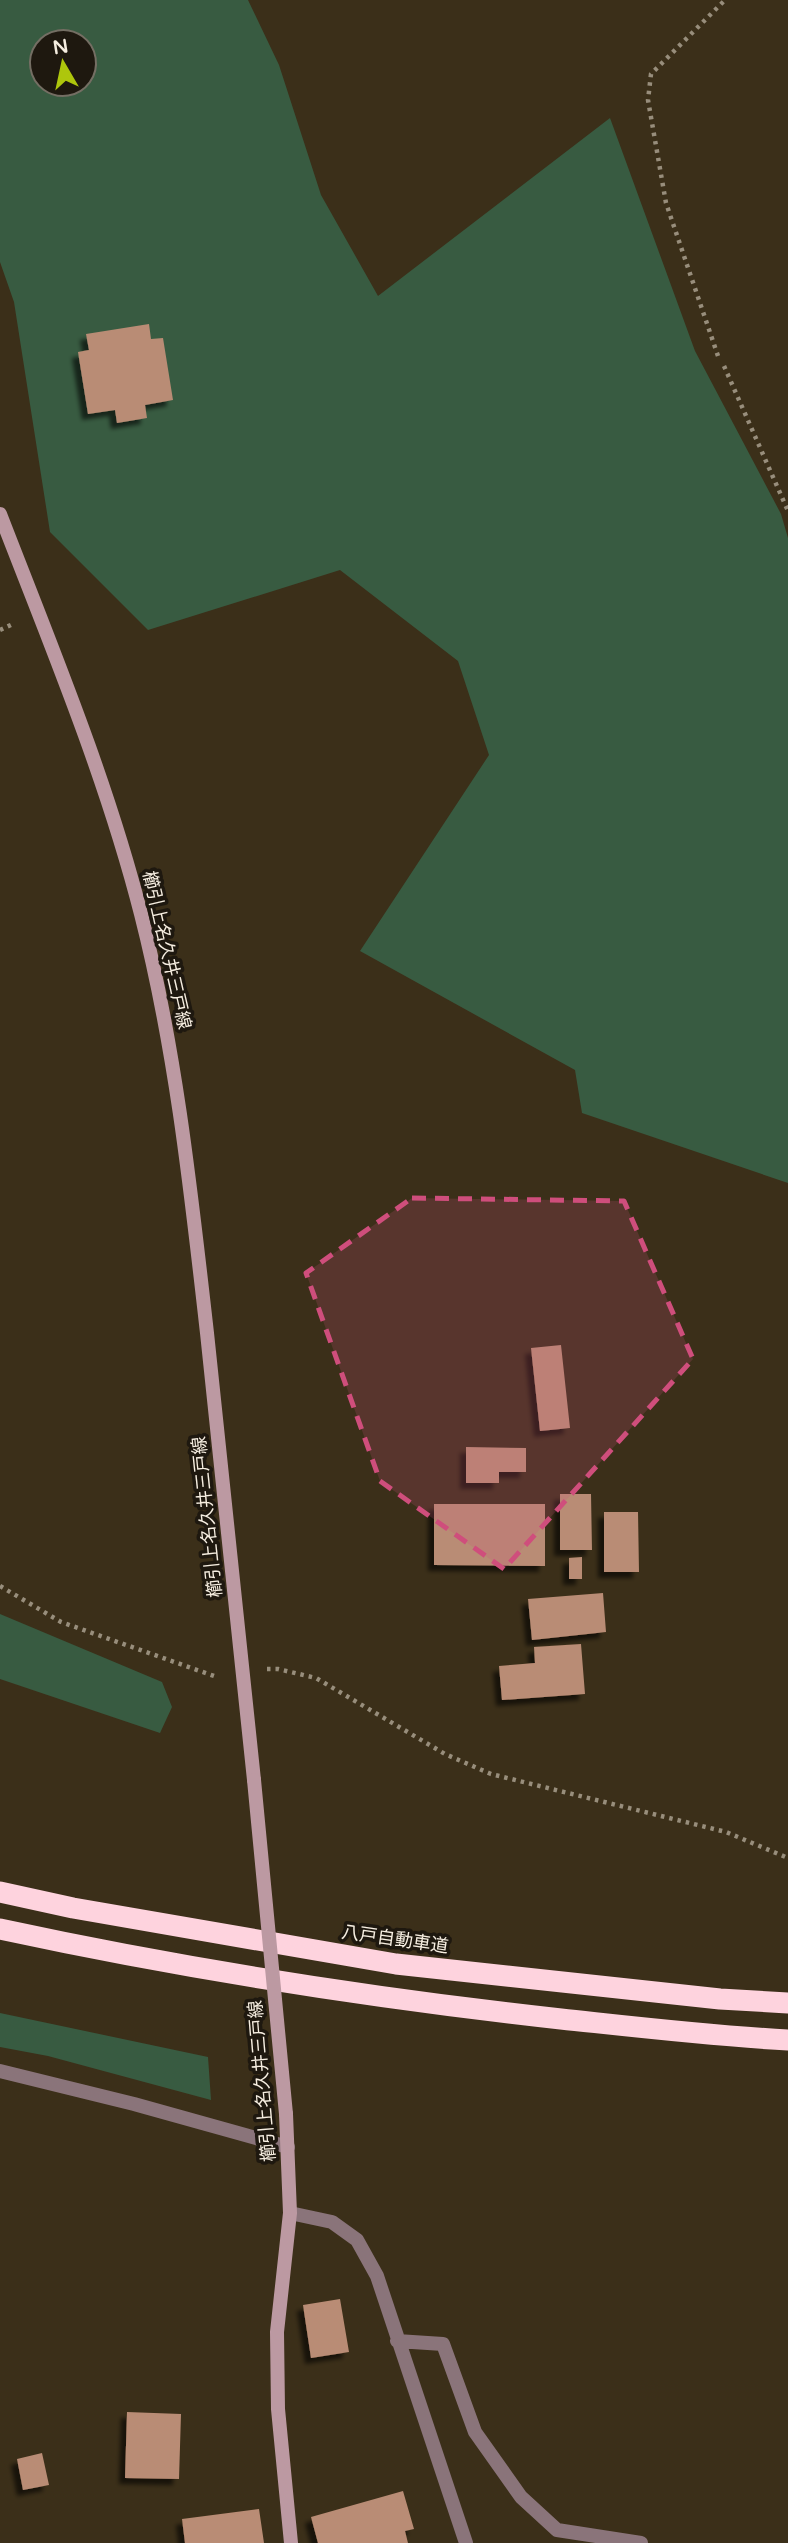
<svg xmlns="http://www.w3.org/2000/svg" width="788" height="2543" viewBox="0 0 788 2543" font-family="'Varela Round','Noto Sans JP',sans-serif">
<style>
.green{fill:#385b41;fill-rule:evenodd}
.building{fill:#b98c75;filter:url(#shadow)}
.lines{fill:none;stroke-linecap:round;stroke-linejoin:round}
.path{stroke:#988e7c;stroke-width:4.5;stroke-dasharray:3.5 5;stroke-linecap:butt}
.lane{stroke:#8a747a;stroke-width:14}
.street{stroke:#8a747a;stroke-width:14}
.secondary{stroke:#bc99a2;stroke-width:14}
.highway{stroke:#fed3de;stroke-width:21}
.secondary-bridge{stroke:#bc99a2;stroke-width:14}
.marked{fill:#cf4e7c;fill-opacity:0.2;stroke:#cf4e7c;stroke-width:5;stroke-dasharray:14 9;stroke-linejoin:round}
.labels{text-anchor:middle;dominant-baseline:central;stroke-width:7;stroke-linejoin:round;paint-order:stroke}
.street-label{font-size:18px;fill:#f6eee1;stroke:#1e180f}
</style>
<defs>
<filter id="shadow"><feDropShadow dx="-6" dy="6" stdDeviation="2" flood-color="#0009"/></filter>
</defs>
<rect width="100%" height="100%" fill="#3b2f19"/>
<!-- green -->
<path class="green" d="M0,0H248L279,65L321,195L378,296L610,118L695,351L781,514L788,538V1183L582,1113L575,1070L360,951L489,755L458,661L340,570L148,630L50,532L14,302L0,262ZM42,42H84V84H42Z
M0,1614L162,1682L172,1707L160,1733L0,1679Z
M0,2013L208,2057L211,2100L48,2056L0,2047Z"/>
<!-- building -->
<path class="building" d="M149,324L151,339L163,338L173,400L145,405L147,418L117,423L115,410L88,414L78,352L89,350L86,334Z
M561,1345L570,1428L540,1431L531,1348Z
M466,1447L526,1448V1472H499V1483H466Z
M560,1494H591L592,1550H560Z
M434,1504H545V1566L434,1565Z
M604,1512H638L639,1572H604Z
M582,1557V1579H569V1558Z
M603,1593L606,1632L532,1640L528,1599Z
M581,1644L585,1694L502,1700L499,1666L535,1663L534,1647Z
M340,2299L349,2352L311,2358L303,2305Z
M127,2412L181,2414L179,2479L125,2478Z
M42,2453L49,2485L23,2490L17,2459Z
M403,2491L414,2529L405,2531L408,2543H318L311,2517Z
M259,2509L264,2543H185L182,2519Z"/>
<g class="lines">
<!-- path -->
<path class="path" d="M718,356L666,203L648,100L651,74L725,0
M724,366L788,511
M0,630L15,623
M0,1586L61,1622L217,1677
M267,1669H278L316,1678L445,1754L491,1774L726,1832L788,1858"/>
<!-- lane -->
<path class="lane" d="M0,2071L134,2104L288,2147"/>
<!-- street -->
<path class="street" d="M290,2213L332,2222L357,2240L377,2276L466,2543
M397,2341L443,2344L475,2432L521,2497L557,2530L641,2543"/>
<!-- secondary -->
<path class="secondary" d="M0,514C51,646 106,777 141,914C176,1051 191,1192 207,1333C223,1482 238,1631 254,1780
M286,2114L290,2213L277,2332L278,2409L291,2543"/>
<!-- highway -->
<path class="highway" d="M0,1892L73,1908L396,1964L720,1999L788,2003
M0,1929C185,1969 373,1998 561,2019C636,2027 712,2036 788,2040"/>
<!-- secondary-bridge -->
<path class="secondary-bridge" d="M254,1780L286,2114"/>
</g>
<!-- marked area -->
<path class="marked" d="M412,1198L624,1201L693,1359L504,1569L380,1481L306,1273Z"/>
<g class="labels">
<!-- street labels -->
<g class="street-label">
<text transform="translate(167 950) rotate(77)">櫛引上名久井三戸線</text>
<text transform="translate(207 1517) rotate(-96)">櫛引上名久井三戸線</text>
<text transform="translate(395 1939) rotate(8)">八戸自動車道</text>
<text transform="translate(262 2081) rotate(-95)">櫛引上名久井三戸線</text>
</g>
</g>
<!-- north arrow -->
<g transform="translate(63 63) rotate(351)"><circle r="33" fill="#1e180f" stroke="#746e63" stroke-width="2"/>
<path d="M0-5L12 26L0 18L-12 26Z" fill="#aec60c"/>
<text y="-10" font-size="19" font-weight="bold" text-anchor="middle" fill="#f6eee1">N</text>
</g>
</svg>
